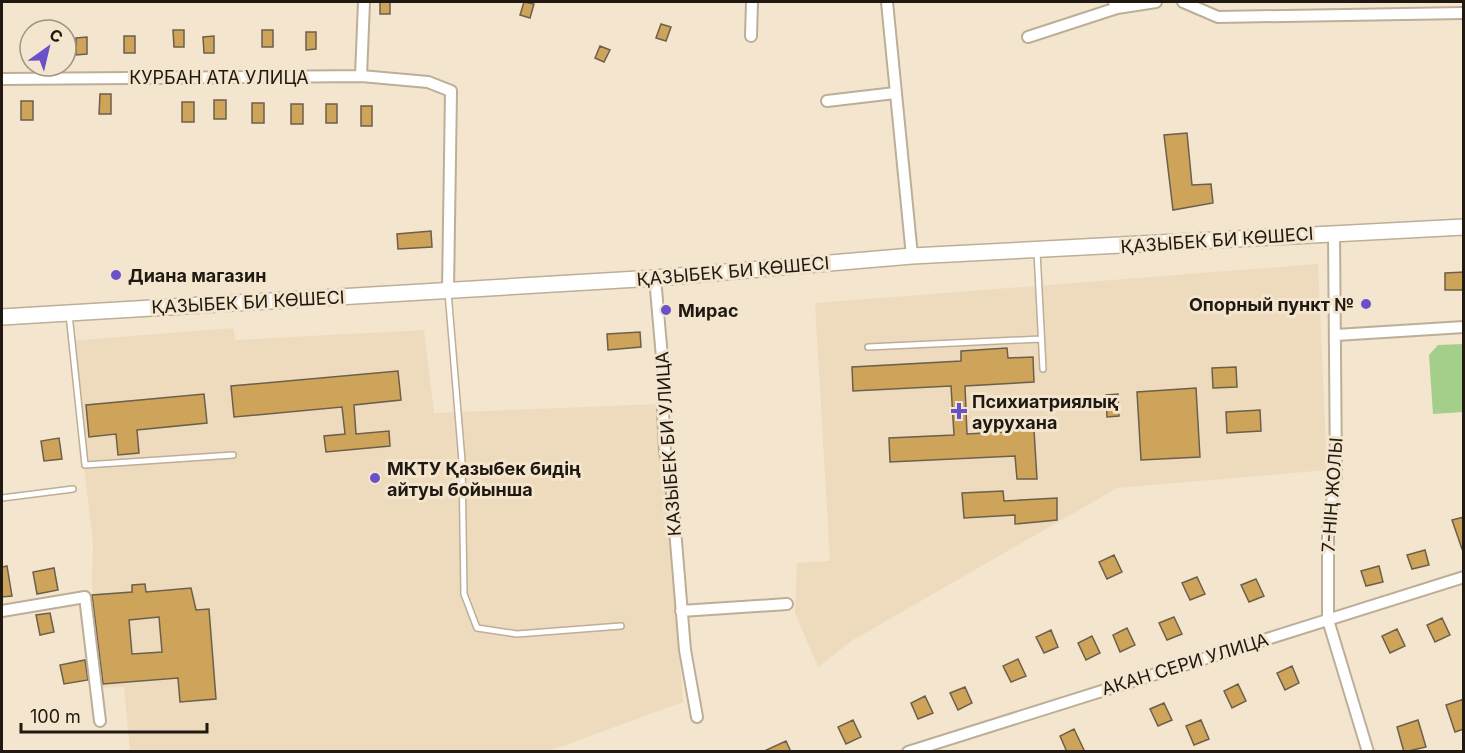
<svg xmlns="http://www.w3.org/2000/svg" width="1465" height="753" viewBox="0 0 1465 753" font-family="Inter,sans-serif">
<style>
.built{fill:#eedbbd}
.green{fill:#a3cf8a}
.building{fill:#cea35a;stroke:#6c5f4b;stroke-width:1.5;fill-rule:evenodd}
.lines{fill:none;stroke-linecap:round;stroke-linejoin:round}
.lane-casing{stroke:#bdae98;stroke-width:8}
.street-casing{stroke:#bdae98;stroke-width:14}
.secondary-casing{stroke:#bdae98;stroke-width:18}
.lane{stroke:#fff;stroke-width:5}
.street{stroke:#fff;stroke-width:10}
.secondary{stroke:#fff;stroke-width:15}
.poi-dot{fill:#6a50c9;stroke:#f4e5ce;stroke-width:2}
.labels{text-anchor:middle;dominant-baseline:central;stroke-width:6;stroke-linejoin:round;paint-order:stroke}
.street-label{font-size:18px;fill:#1f1911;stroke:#f4e5ce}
.poi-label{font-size:18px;font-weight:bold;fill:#1f1911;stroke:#f4e5ce;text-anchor:start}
</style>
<rect width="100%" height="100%" fill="#f4e5ce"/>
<!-- built -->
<path class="built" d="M1318,264L1327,470L1117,488L853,640L818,667L795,613L797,563L830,561L815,303Z
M233,328L236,340L424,330L434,413L660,404L683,702L549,751H130L124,687L99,688L92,581L93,542L69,341Z"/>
<!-- green -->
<path class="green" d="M1463,344V412L1433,414L1429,355L1438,345Z"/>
<!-- building -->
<path class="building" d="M380,2H390V14H380Z
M524,2L534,4L530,18L520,15Z
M661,24L671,27L666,41L656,38Z
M173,30H184V47H174Z
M262,30H273V47H262Z
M306,32H316V49L306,50Z
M124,36H135V53H124Z
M214,36V53H204L203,37Z
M87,37V54L76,55V38Z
M600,46L610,50L604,62L595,58Z
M100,94H111V114H99Z
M214,100H226V119H214Z
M21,101H33V120H21Z
M182,102H194V122H182Z
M252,103H264V123H252Z
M291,104H303V124H291Z
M326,104H337V123H326Z
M361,106H372V126H361Z
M1187,133L1192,185L1211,184L1213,203L1173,210L1164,135Z
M431,231L432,247L398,249L397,234Z
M1464,272V290H1445V273Z
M640,332L641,347L608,350L607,334Z
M1007,348L1008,358L1033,357L1034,382L965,386L967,434L1034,430L1037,479H1017L1015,456L890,462L889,438L954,435L951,386L853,391L852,367L961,361V351Z
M1236,367L1237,387L1213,388L1212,368Z
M398,371L401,400L354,405L356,434L389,431L390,446L326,452L324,436L345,434L342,407L234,417L231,386Z
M1196,388L1200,457L1141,460L1137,392Z
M204,394L207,423L137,430L139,453L118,455L116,434L89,437L86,405Z
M1118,394L1119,416L1107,417L1106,395Z
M1260,410L1261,431L1227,433L1226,412Z
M59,438L62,459L44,461L41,441Z
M1003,491L1004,501L1057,498V520L1015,524V515L964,518L962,493Z
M1464,517V549H1462L1452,520Z
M1425,550L1429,565L1412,569L1407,555Z
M1114,555L1122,572L1107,579L1099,562Z
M7,566L12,596L2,597V567Z
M1379,566L1383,582L1366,586L1361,571Z
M54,568L58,590L37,594L33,572Z
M1197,577L1205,594L1190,600L1182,583Z
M1256,579L1264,596L1249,602L1241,585Z
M145,584L146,592L191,588L196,610L209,609L216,699L180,702L178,678L103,684L92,595L132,592V585ZM159,617L162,652L132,654L129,620Z
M50,613L54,632L40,635L36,615Z
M1174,617L1182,634L1167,640L1159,623Z
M1442,618L1450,635L1435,642L1427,625Z
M1127,628L1135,645L1120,652L1113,635Z
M1397,629L1405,646L1390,653L1382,636Z
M1051,630L1058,647L1044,653L1036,637Z
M1092,636L1100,653L1086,660L1078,643Z
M1018,659L1026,676L1011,682L1003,666Z
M85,660L88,680L64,684L60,665Z
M1292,666L1299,683L1285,690L1277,673Z
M1238,684L1246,701L1232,708L1224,691Z
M965,687L972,703L958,710L950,693Z
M925,696L933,713L918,719L911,703Z
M1464,699V729L1455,732L1446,705Z
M1164,703L1172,720L1158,726L1150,709Z
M853,720L861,737L846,744L838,727Z
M1201,720L1209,739L1194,745L1186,726Z
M1418,720L1426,747L1404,752L1397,727Z
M1074,729L1085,752H1067L1060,736Z
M786,741L791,752H762Z"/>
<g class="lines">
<!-- lane casing -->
<g class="lane-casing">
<path id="lane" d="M1037,251L1043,369
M448,292L462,461L464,594L477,628L517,634L621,626
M69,314L85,465L233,455
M868,347L1041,339
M2,498L73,489"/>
</g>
<!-- street casing -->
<g class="street-casing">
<path id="street" d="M887,2L912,256
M1114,2L1117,8L1156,2
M1183,2L1218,17L1464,13
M751,36L752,2
M1028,37L1117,8
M361,76L364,2
M2,79L361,76L428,82L451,91L448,291
M827,101L895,93
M1334,233L1336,475L1328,530V620L1368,752
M655,278L664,380L663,412L665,451L672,493L685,650L697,717
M1336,335L1464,327
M2,611L85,597L100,721
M681,611L787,604
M908,752L1464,577"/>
</g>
<!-- secondary casing -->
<g class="secondary-casing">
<path id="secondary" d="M2,317L655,278L912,256L1464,227"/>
</g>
<!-- lane -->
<use href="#lane" class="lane"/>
<!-- street -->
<use href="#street" class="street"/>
<!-- secondary -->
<use href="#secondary" class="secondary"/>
</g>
<!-- markers -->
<g class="poi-dot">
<circle cx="116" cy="275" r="6"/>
<circle cx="1366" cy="304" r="6"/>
<circle cx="666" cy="310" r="6"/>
<path d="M956 402h6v6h6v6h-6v6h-6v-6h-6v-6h6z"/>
<circle cx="375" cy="478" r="6"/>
</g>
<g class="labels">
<!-- street labels -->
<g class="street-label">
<text x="219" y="77">КУРБАН АТА УЛИЦА</text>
<text transform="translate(1217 240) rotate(-4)">ҚАЗЫБЕК БИ КӨШЕСІ</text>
<text transform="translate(733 271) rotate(-5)">ҚАЗЫБЕК БИ КӨШЕСІ</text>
<text transform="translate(248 302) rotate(-3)">ҚАЗЫБЕК БИ КӨШЕСІ</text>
<text transform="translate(668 444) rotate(-94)">КАЗЫБЕК БИ УЛИЦА</text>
<text transform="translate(1332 495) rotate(-86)">7-НІҢ ЖОЛЫ</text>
<text transform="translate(1185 664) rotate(-17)">АКАН СЕРИ УЛИЦА</text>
</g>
<!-- poi labels -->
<g class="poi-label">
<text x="128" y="275">Диана магазин</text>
<text x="1354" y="304" text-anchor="end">Опорный пункт №</text>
<text x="678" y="310">Мирас</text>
<text x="972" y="401">Психиатриялық<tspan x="972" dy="21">аурухана</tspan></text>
<text x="387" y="468">МКТУ Қазыбек бидің<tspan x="387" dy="21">айтуы бойынша</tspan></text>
</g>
</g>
<!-- border -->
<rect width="1465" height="753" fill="none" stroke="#1f1911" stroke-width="6"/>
<!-- north arrow -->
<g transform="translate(48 48) rotate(34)"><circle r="28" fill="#f4e5ce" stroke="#9f9382" stroke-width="1.5"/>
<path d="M0-4.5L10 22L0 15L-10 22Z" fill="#6a50c9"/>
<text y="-9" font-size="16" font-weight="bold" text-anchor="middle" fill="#1f1911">С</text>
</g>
<!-- scale -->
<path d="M21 723v9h186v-9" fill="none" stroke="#1f1911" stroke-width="3"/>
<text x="30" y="723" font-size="18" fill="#1f1911" stroke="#f4e5ce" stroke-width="4.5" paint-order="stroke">100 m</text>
</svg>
